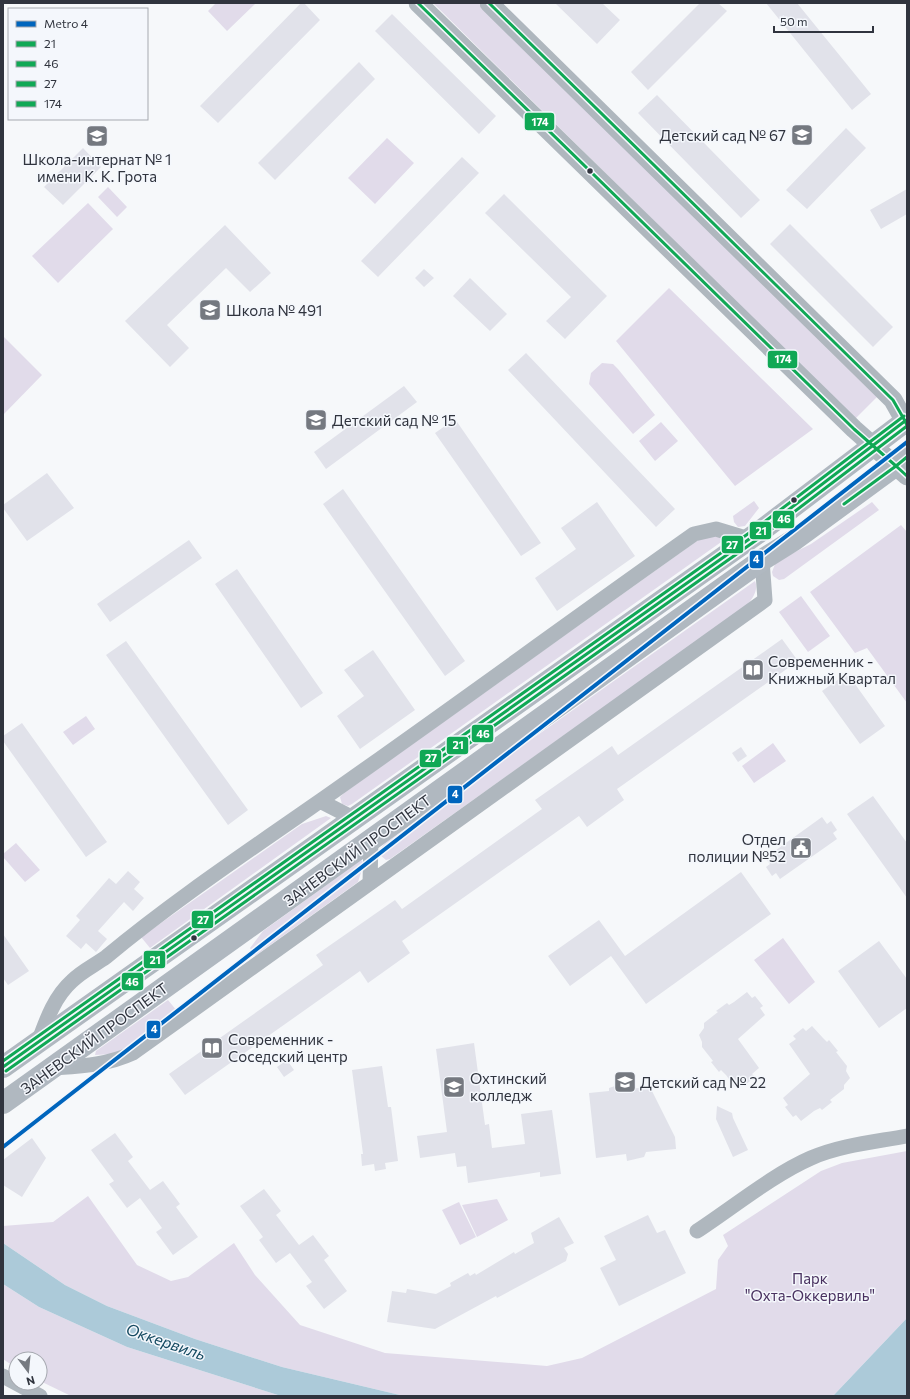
<svg xmlns="http://www.w3.org/2000/svg" width="910" height="1399" viewBox="0 0 910 1399" font-family="Commissioner,sans-serif">
<style>
.green{fill:#e1dbea}
.water{fill:#accad9}
.building{fill:#e1e2ea}
.lines{fill:none;stroke-linecap:round;stroke-linejoin:round}
.minor{stroke:#afb7be;stroke-width:15}
.tertiary{stroke:#afb7be;stroke-width:19}
.primary{stroke:#b0b8c0;stroke-width:22}
.bus-1-casing{stroke:#f4f7fc;stroke-width:6}
.bus-2-casing{stroke:#f4f7fc;stroke-width:6}
.bus-3-casing{stroke:#f4f7fc;stroke-width:6}
.bus-4-casing{stroke:#f4f7fc;stroke-width:6}
.bus-1{stroke:#10a855;stroke-width:3}
.bus-2{stroke:#10a855;stroke-width:3}
.bus-3{stroke:#10a855;stroke-width:3}
.bus-4{stroke:#10a855;stroke-width:3}
.metro-1-casing{stroke:#f4f7fc;stroke-width:7}
.metro-1{stroke:#0065bd;stroke-width:4}
.bus-dot{fill:#30343e;stroke:#f4f7fc;stroke-width:1.5}
.labels{text-anchor:middle;dominant-baseline:central;stroke-width:3;stroke-linejoin:round;paint-order:stroke}
.poi-label{font-size:15px;fill:#30343e;stroke:#f4f7fc;text-anchor:start}
.street-label{font-size:15px;fill:#30343e;stroke:#f4f7fc}
.park-label{font-size:15px;fill:#493160;stroke:#f4f7fc}
.water-label{font-size:16px;font-style:italic;fill:#164b62;stroke:#f4f7fc}
.line-badge{stroke:#f4f7fc;stroke-width:1.5}
.badge-label{font-size:11px;text-anchor:middle;font-weight:bold;fill:#fff}
</style>
<rect width="100%" height="100%" fill="#f6f8fa"/>
<!-- green -->
<path class="green" d="M216,3H254L255,4L227,31L208,11Z
M433,3H478L878,396L855,419Z
M387,138L414,163L375,204L348,178Z
M108,187L127,207L117,217L98,197Z
M88,203L113,229L58,283L32,256Z
M669,288L813,429L735,486L616,341Z
M3,336L42,375L3,415Z
M602,363L613,364L618,369L655,415L633,434L589,384L591,373Z
M661,422L678,441L655,461L639,441Z
M754,501L759,508L745,526L738,527L734,522L733,516Z
M872,502L879,510L784,579L779,580L773,576L772,572L775,564L791,554L811,544Z
M901,525L907,532V703L867,648L855,653L810,592Z
M711,535L723,537L724,540L352,804L348,806L342,804L340,797L344,793L701,538Z
M755,581C759,590 752,600 746,606L390,859L386,860L380,855L379,851L384,844Z
M801,596L830,636L808,652L779,612Z
M86,716L95,729L73,745L63,732Z
M773,743L786,761L754,783L742,766Z
M326,816L331,818L150,948L141,937L302,824Z
M16,843L40,870L25,882L3,857V854Z
M361,860L364,863L358,882L255,956L250,948L263,931Z
M783,938L815,982L789,1004L754,960Z
M168,1000L177,1011L122,1050L114,1054L95,1055L96,1051Z
M907,1151V1318L833,1396H404L282,1367L195,1339L107,1306L65,1285L3,1243V1226L53,1222L88,1196L137,1265L171,1281L188,1277L234,1243L255,1275L300,1325L385,1353L547,1366L582,1358L716,1289L718,1260L728,1246L723,1235L821,1171L842,1163Z
M497,1199L508,1220L477,1237L462,1205Z
M459,1202L476,1237L460,1245L442,1210Z
M3,1284L39,1307L127,1347L281,1396H71L40,1381V1359H16V1368L3,1359Z"/>
<!-- water -->
<path class="water" d="M3,1243L65,1285L107,1306L195,1339L282,1367L404,1396H281L127,1347L39,1307L3,1284Z
M907,1318V1396H833Z"/>
<!-- building -->
<path class="building" d="M301,3H304L320,20L218,123L200,106Z
M555,3H602L620,20L597,44Z
M700,3H718L727,11L648,90L631,72Z
M766,3H797L871,94L852,110Z
M392,14L496,116L479,134L375,31Z
M359,62L375,79L275,180L258,163Z
M657,95L760,200L741,218L638,113Z
M846,128L866,148L807,209L786,190Z
M83,148L101,167L63,205L44,187Z
M462,157L479,173L378,277L361,261Z
M907,189V214L881,229L870,210Z
M504,194L607,296L565,339L546,321L571,297L485,213Z
M790,224L893,327L873,347L770,244Z
M225,225L271,273L250,292L226,268L167,325L189,348L170,367L125,321Z
M424,269L434,278L424,287L415,278Z
M470,278L507,314L490,331L453,296Z
M526,353L675,509L656,527L508,370Z
M404,386L417,402L326,469L314,452Z
M455,419L541,543L521,556L435,433Z
M47,473L74,508L27,541L3,508V505Z
M343,489L465,661L445,676L323,504Z
M597,502L635,556L557,611L535,578L576,549L561,528Z
M189,540L202,558L110,622L97,604Z
M237,569L323,693L301,708L215,584Z
M782,639L798,661L617,789L624,800L587,827L579,816L402,941L410,953L368,983L360,971L185,1095L169,1074L323,965L316,955L395,900L402,909L542,809L535,800L612,746L618,755Z
M126,641L248,810L228,825L106,655Z
M373,650L415,710L360,749L337,716L364,696L344,670Z
M846,674L853,685L855,684L885,726L860,744L822,691Z
M22,723L107,842L86,857L3,741V736Z
M741,747L747,756L738,762L732,753Z
M873,796L907,843V898L847,814Z
M822,817L827,824L831,821L837,830L833,833L837,839L780,879L776,873L772,876L766,867L770,864L765,858Z
M128,871L140,882L134,889L144,898L133,911L124,902L98,931L107,939L96,952L86,943L81,949L66,936L80,920L76,916L109,878L116,884Z
M741,872L771,914L646,1004L611,956L570,986L548,956L599,920L625,956Z
M3,934L29,971L8,985L3,978Z
M879,941L907,979V1008L879,1028L838,971Z
M747,992L752,998L755,996L763,1006L760,1008L765,1015L738,1039L759,1068L752,1074L755,1077L745,1085L742,1081L735,1087L726,1075L721,1070L719,1072L711,1062L713,1061L702,1047V1042L699,1035L704,1028V1023L718,1012L716,1011L727,1003L729,1005L734,1002Z
M812,1026L823,1038L827,1042L829,1040L838,1051L836,1052L847,1066L846,1071L850,1078L844,1085V1089L830,1100L832,1102L822,1110L820,1108L814,1111L801,1121L796,1115L793,1117L785,1107L788,1105L783,1098L810,1074L789,1044L796,1039L793,1036L803,1028L806,1031Z
M474,1043L485,1125L489,1124L492,1148L525,1144L521,1114L552,1110L561,1174L540,1177V1172L468,1183L466,1166L457,1167L455,1153L420,1158L417,1136L447,1132L436,1049Z
M287,1060L294,1070L284,1077L277,1067Z
M382,1066L388,1107H391L398,1161L385,1163L386,1169L375,1171L374,1164L362,1166L361,1154H363L352,1070Z
M627,1082L628,1089L650,1087L675,1137L676,1149L646,1152L644,1157L627,1161L626,1154L596,1158L589,1093L609,1091V1088Z
M717,1106L732,1113L733,1118L748,1150L733,1157L716,1119Z
M115,1133L133,1157L128,1161L150,1190L163,1181L180,1204L176,1207L198,1237L173,1255L156,1232L162,1228L140,1198L127,1208L109,1184L114,1181L91,1150Z
M32,1138L46,1158L22,1197L3,1185V1160Z
M264,1189L281,1211L276,1215L299,1245L313,1235L329,1256L324,1260L347,1291L324,1309L306,1286L312,1282L290,1253L276,1263L259,1240L263,1237L240,1206Z
M648,1215L657,1233L665,1230L686,1273L619,1306L600,1268L616,1260L604,1236Z
M559,1217L574,1243L564,1248L568,1254L566,1261L497,1298L496,1296L435,1329L387,1322L392,1291L406,1293L407,1289L436,1294L451,1286L450,1283L468,1273L470,1276L475,1273L476,1275L514,1252L515,1254L534,1243L531,1233Z"/>
<g class="lines">
<!-- minor -->
<path class="minor" d="M320,801L355,819
M370,883L371,840
M38,1043C46,1021 54,997 72,981C82,971 95,965 106,957C171,903 241,856 310,808C439,718 565,625 694,534L716,529L749,539
M54,1068C82,1066 107,1065 133,1053L765,600L762,560
M697,1231C732,1208 774,1174 811,1158C841,1145 875,1142 907,1136
M3,1376L40,1396"/>
<!-- tertiary -->
<path class="tertiary" d="M418,3L854,429L907,476
M489,3L893,400L907,425"/>
<!-- primary -->
<path class="primary" d="M3,1067L762,530L907,420
M3,1103L762,560L794,540L907,457"/>
<!-- bus-1 casing -->
<g class="bus-1-casing">
<path id="bus-1" d="M844,504L896,466L907,476
M3,1067L762,530L905,421L907,425"/>
</g>
<!-- bus-2 casing -->
<g class="bus-2-casing">
<path id="bus-2" d="M6,1071L765,534L907,426"/>
</g>
<!-- bus-3 casing -->
<g class="bus-3-casing">
<path id="bus-3" d="M3,1061L759,526L904,416"/>
</g>
<!-- bus-4 casing -->
<g class="bus-4-casing">
<path id="bus-4" d="M418,3L854,429L896,466L907,457
M489,3L893,400L905,421L907,420"/>
</g>
<!-- bus-1 -->
<use href="#bus-1" class="bus-1"/>
<!-- bus-2 -->
<use href="#bus-2" class="bus-2"/>
<!-- bus-3 -->
<use href="#bus-3" class="bus-3"/>
<!-- bus-4 -->
<use href="#bus-4" class="bus-4"/>
<!-- metro-1 casing -->
<g class="metro-1-casing">
<path id="metro-1" d="M3,1147L907,442"/>
</g>
<!-- metro-1 -->
<use href="#metro-1" class="metro-1"/>
</g>
<!-- icons -->
<defs>
<g id="school-square" transform="scale(1.15)"><rect x="-9" y="-9" width="18" height="18" rx="4" fill="#757980" stroke="#f4f7fc"/><path d="M0-5L7-2L0 1L-7-2ZM-4 1L0 2.5L4 1V4Q0 6-4 4Z" fill="#fff"/></g>
<g id="library-square" transform="scale(1.15)"><rect x="-9" y="-9" width="18" height="18" rx="4" fill="#757980" stroke="#f4f7fc"/><path d="M-6-4Q-3-5.5-.7-3.5V5Q-3 3-6 4ZM6-4Q3-5.5 .7-3.5V5Q3 3 6 4Z" fill="#fff"/></g>
<g id="civic-square" transform="scale(1.15)"><rect x="-9" y="-9" width="18" height="18" rx="4" fill="#757980" stroke="#f4f7fc"/><path d="M-.6-6.5H3V-4.5H.6V-3L4-1V1h2V6H-6V1h2V-1L-.6-3ZM-1.2 2.5V6h2.4V2.5Z" fill="#fff"/></g>
<g id="university-square" transform="scale(1.15)"><rect x="-9" y="-9" width="18" height="18" rx="4" fill="#757980" stroke="#f4f7fc"/><path d="M0-5L7-2L0 1L-7-2ZM-4 1L0 2.5L4 1V4Q0 6-4 4Z" fill="#fff"/></g>
</defs>
<g fill-rule="evenodd">
<use href="#school-square" x="802" y="135"/>
<use href="#school-square" x="97" y="136"/>
<use href="#school-square" x="210" y="310"/>
<use href="#school-square" x="316" y="420"/>
<use href="#library-square" x="753" y="670"/>
<use href="#civic-square" x="801" y="848"/>
<use href="#library-square" x="212" y="1048"/>
<use href="#school-square" x="625" y="1082"/>
<use href="#university-square" x="454" y="1087"/>
</g>
<!-- markers -->
<g class="bus-dot">
<circle cx="590" cy="171" r="3.5"/>
<circle cx="794" cy="500" r="3.5"/>
<circle cx="194" cy="938" r="3.5"/>
</g>
<g class="labels">
<!-- poi labels -->
<g class="poi-label">
<text x="786" y="135" text-anchor="end">Детский сад № 67</text>
<text x="97" y="159" text-anchor="middle">Школа-интернат № 1<tspan x="97" dy="17">имени К. К. Грота</tspan></text>
<text x="226" y="310">Школа № 491</text>
<text x="332" y="420">Детский сад № 15</text>
<text x="768" y="661">Современник -<tspan x="768" dy="17">Книжный Квартал</tspan></text>
<text x="786" y="839" text-anchor="end">Отдел<tspan x="786" dy="17">полиции №52</tspan></text>
<text x="228" y="1039">Современник -<tspan x="228" dy="17">Соседский центр</tspan></text>
<text x="470" y="1078">Охтинский<tspan x="470" dy="17">колледж</tspan></text>
<text x="640" y="1082">Детский сад № 22</text>
</g>
<!-- street labels -->
<g class="street-label">
<text transform="translate(357 850) rotate(-36)">ЗАНЕВСКИЙ ПРОСПЕКТ</text>
<text transform="translate(94 1038) rotate(-36)">ЗАНЕВСКИЙ ПРОСПЕКТ</text>
</g>
<!-- park labels -->
<g class="park-label">
<text x="810" y="1278">Парк<tspan x="810" dy="17">"Охта-Оккервиль"</tspan></text>
</g>
<!-- water labels -->
<g class="water-label">
<text transform="translate(166 1341) rotate(19)">Оккервиль</text>
</g>
</g>
<g class="line-badge">
<rect x="524" y="112" width="31" height="19" rx="4" fill="#10a855"/>
<rect x="767" y="350" width="31" height="19" rx="4" fill="#10a855"/>
<rect x="772" y="510" width="23" height="19" rx="4" fill="#10a855"/>
<rect x="749" y="521" width="23" height="19" rx="4" fill="#10a855"/>
<rect x="721" y="535" width="23" height="19" rx="4" fill="#10a855"/>
<rect x="749" y="550" width="15" height="19" rx="4" fill="#0065bd"/>
<rect x="471" y="724" width="23" height="19" rx="4" fill="#10a855"/>
<rect x="446" y="736" width="23" height="19" rx="4" fill="#10a855"/>
<rect x="419" y="749" width="23" height="19" rx="4" fill="#10a855"/>
<rect x="447" y="785" width="16" height="19" rx="4" fill="#0065bd"/>
<rect x="191" y="910" width="23" height="19" rx="4" fill="#10a855"/>
<rect x="143" y="950" width="23" height="19" rx="4" fill="#10a855"/>
<rect x="121" y="972" width="23" height="19" rx="4" fill="#10a855"/>
<rect x="146" y="1020" width="15" height="19" rx="4" fill="#0065bd"/>
</g>
<g class="badge-label">
<text x="540" y="126">174</text>
<text x="783" y="363">174</text>
<text x="784" y="523">46</text>
<text x="761" y="535">21</text>
<text x="732" y="549">27</text>
<text x="756" y="563">4</text>
<text x="483" y="738">46</text>
<text x="458" y="749">21</text>
<text x="431" y="762">27</text>
<text x="455" y="798">4</text>
<text x="203" y="924">27</text>
<text x="155" y="964">21</text>
<text x="132" y="986">46</text>
<text x="154" y="1033">4</text>
</g>
<!-- border -->
<rect width="910" height="1399" fill="none" stroke="#30343e" stroke-width="8"/>
<!-- legend -->
<rect x="8" y="8" width="140" height="112" fill="#f4f7fc" stroke="#a6a9b0"/>
<rect x="16" y="21" width="20" height="6" fill="#0065bd" stroke="#a6a9b0"/>
<text x="44" y="28" font-size="12" fill="#30343e">Metro 4</text>
<rect x="16" y="41" width="20" height="6" fill="#10a855" stroke="#a6a9b0"/>
<text x="44" y="48" font-size="12" fill="#30343e">21</text>
<rect x="16" y="61" width="20" height="6" fill="#10a855" stroke="#a6a9b0"/>
<text x="44" y="68" font-size="12" fill="#30343e">46</text>
<rect x="16" y="81" width="20" height="6" fill="#10a855" stroke="#a6a9b0"/>
<text x="44" y="88" font-size="12" fill="#30343e">27</text>
<rect x="16" y="101" width="20" height="6" fill="#10a855" stroke="#a6a9b0"/>
<text x="44" y="108" font-size="12" fill="#30343e">174</text>
<!-- north arrow -->
<g transform="translate(28 1371) rotate(164)"><circle r="19" fill="#f4f7fc" stroke="#a6a9b0"/>
<path d="M0-3L7 15L0 10L-7 15Z" fill="#757980"/>
<text y="-6" font-size="11" font-weight="bold" text-anchor="middle" fill="#30343e">N</text>
</g>
<!-- scale -->
<path d="M774 26v6h99v-6" fill="none" stroke="#30343e" stroke-width="2"/>
<text x="780" y="26" font-size="12" fill="#30343e" stroke="#f4f7fc" stroke-width="3" paint-order="stroke">50 m</text>
</svg>
